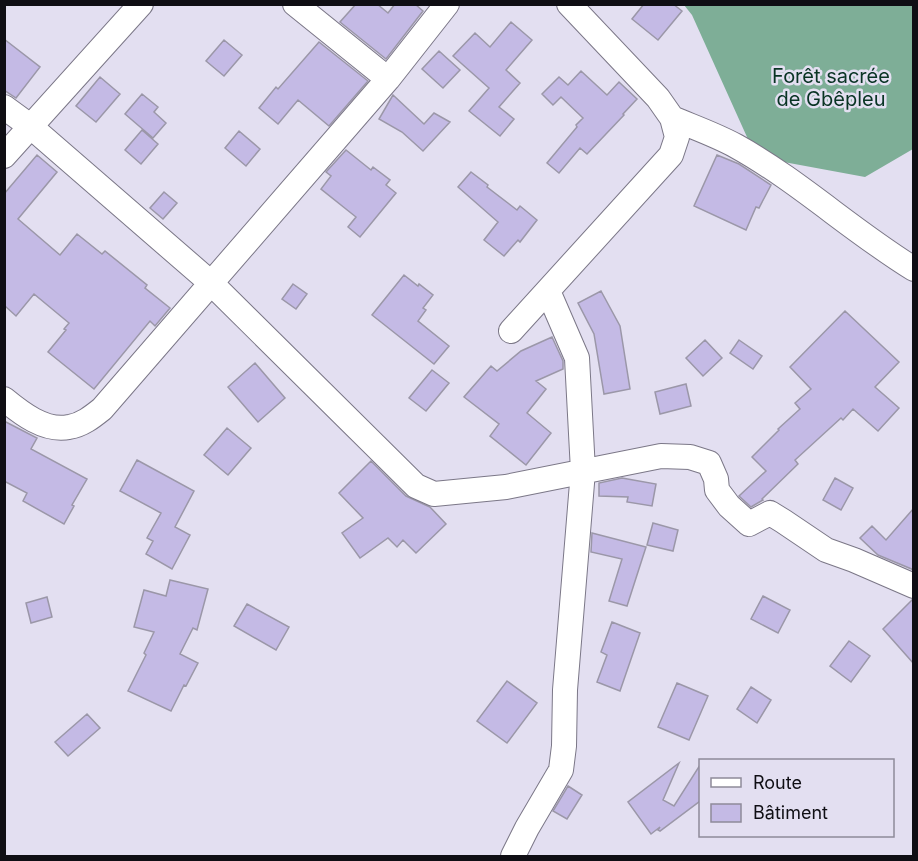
<svg xmlns="http://www.w3.org/2000/svg" width="918" height="861" viewBox="0 0 918 861" font-family="Inter,sans-serif">
<style>
.forest{fill:#7eae97}
.building{fill:#c4bae5;stroke:#9b97a8;stroke-width:1.5}
.lines{fill:none;stroke-linecap:round;stroke-linejoin:round}
.minor-casing{stroke:#7b7787;stroke-width:26}
.minor{stroke:#fff;stroke-width:24}
.labels{text-anchor:middle;dominant-baseline:central;stroke-width:5;stroke-linejoin:round;paint-order:stroke}
.park-label{font-size:20px;fill:#093424;stroke:#e3dff1}
</style>
<rect width="100%" height="100%" fill="#e3dff1"/>
<!-- forest -->
<path class="forest" d="M684,5H913V149L865,177L756,157L692,15Z"/>
<!-- building -->
<path class="building" d="M356,4H377L388,13L395,4H415L423,11L386,59L340,22Z
M644,4H673L682,11L658,40L632,19Z
M511,22L532,40L506,70L520,83L499,107L514,119L500,136L469,111L489,88L453,56L475,33L490,47Z
M4,39L40,67L16,98L4,90Z
M224,40L242,55L224,76L206,61Z
M319,42L368,81L329,126L298,100L278,124L259,108L276,87L278,89Z
M439,51L460,70L443,88L422,69Z
M581,71L607,95L619,82L637,99L623,114L624,115L587,154L580,148L559,173L547,163L577,127L576,125L583,118L561,97L553,105L542,94L559,77L568,85Z
M100,77L120,94L96,122L76,106Z
M142,94L158,107L154,112L166,123L153,138L125,114Z
M393,95L424,124L434,113L450,122L423,151L402,132L379,119Z
M142,130L158,144L141,164L125,150Z
M239,131L260,149L246,166L225,148Z
M346,150L371,170L373,167L390,180L386,185L396,193L360,237L348,227L356,217L321,189L331,176L326,172Z
M37,155L57,172L18,219L60,255L77,234L102,254L105,251L147,285L145,288L170,308L155,326L150,321L94,389L48,352L66,330L64,329L69,323L34,294L16,316L5,306L4,194Z
M717,155L739,164L771,185L759,208L756,207L746,230L694,206Z
M471,172L488,185L487,187L517,210L520,206L537,220L520,242L518,240L504,256L484,240L498,222L458,187Z
M164,192L177,203L163,219L150,208Z
M404,275L418,286L419,284L433,295L423,308L426,310L418,321L449,346L434,364L372,315Z
M293,284L307,294L296,309L282,299Z
M601,291L620,326L630,389L604,394L594,334L578,303Z
M845,311L899,362L875,387L899,408L878,431L853,409L843,420L841,418L795,460L798,464L762,499L763,500L751,507L739,496L766,471L752,457L779,430L778,429L800,409L795,403L811,389L790,367Z
M552,337L563,361V369L536,381L546,389L527,413L551,433L526,465L490,436L499,424L464,397L491,366L497,371L521,351Z
M705,340L722,358L703,376L686,358Z
M739,340L762,356L753,369L730,353Z
M255,363L285,398L258,422L228,387Z
M432,370L449,383L426,411L409,398Z
M686,384L691,406L660,414L655,392Z
M4,421L37,438L31,449L87,479L72,505L74,506L64,524L23,501L27,493L4,481Z
M227,428L251,448L228,475L204,455Z
M137,460L194,491L175,527L190,535L172,569L146,554L153,541L147,538L161,513L120,491Z
M371,461L406,496L430,507L446,524L416,553L403,540L397,547L388,538L360,558L342,533L363,518L339,493Z
M622,478L656,484L652,506L627,502L628,497L599,496V483Z
M835,478L853,488L841,510L823,500Z
M914,508V570L878,555L860,538L872,526L886,540Z
M653,523L678,530L673,551L647,545Z
M592,533L646,547L627,606L609,601L622,559L591,552Z
M170,580L208,589L197,630L193,628L180,654L198,663L186,686L184,685L171,711L128,691L146,655L144,653L154,632L134,627L144,590L166,596Z
M763,596L790,610L778,633L751,619Z
M47,597L52,617L31,623L26,603Z
M912,600H914V664L883,629Z
M247,604L289,627L276,650L234,626Z
M612,622L640,633L620,691L597,682L607,655L601,652Z
M849,641L870,656L851,682L830,666Z
M507,681L537,703L507,743L477,721Z
M677,683L708,696L689,740L658,727Z
M751,687L771,700L757,723L737,709Z
M87,714L100,728L68,756L55,742Z
M679,763L663,800L674,806L700,765V801L660,831L658,830L660,827L651,834L628,802Z
M568,786L582,795L567,819L553,811Z"/>
<g class="lines">
<!-- minor casing -->
<g class="minor-casing">
<path id="minor" d="M295,4L388,79
M4,107L30,126L211,283L416,486L434,494L506,487L661,456L690,457L709,463L716,479L717,490L729,506L749,524L770,513L783,521L826,550L854,560L914,586
M672,118C693,127 716,135 736,146C799,181 852,231 914,269
M4,156L141,4
M511,331L671,155L677,137L672,118L658,98L569,4
M4,399C21,413 45,432 69,427C82,425 92,417 102,409L388,79L447,4
M513,856L527,828L561,770L564,746L565,690L583,471L577,358L548,291"/>
</g>
<!-- minor -->
<use href="#minor" class="minor"/>
</g>
<g class="labels">
<!-- park labels -->
<g class="park-label">
<text x="831" y="76">Forêt sacrée<tspan x="831" dy="23">de Gbêpleu</tspan></text>
</g>
</g>
<!-- border -->
<rect width="918" height="861" fill="none" stroke="#0f0e14" stroke-width="12"/>
<!-- legend -->
<rect x="699" y="759" width="195" height="78" fill="#e3dff1" stroke="#8e8b99" stroke-width="1.5"/>
<rect x="711" y="778" width="30" height="9" fill="#ffffff" stroke="#8e8b99" stroke-width="1.5"/>
<text x="753" y="789" font-size="18" fill="#0f0e14">Route</text>
<rect x="711" y="804" width="30" height="18" fill="#c4bae5" stroke="#8e8b99" stroke-width="1.5"/>
<text x="753" y="819" font-size="18" fill="#0f0e14">Bâtiment</text>
</svg>
